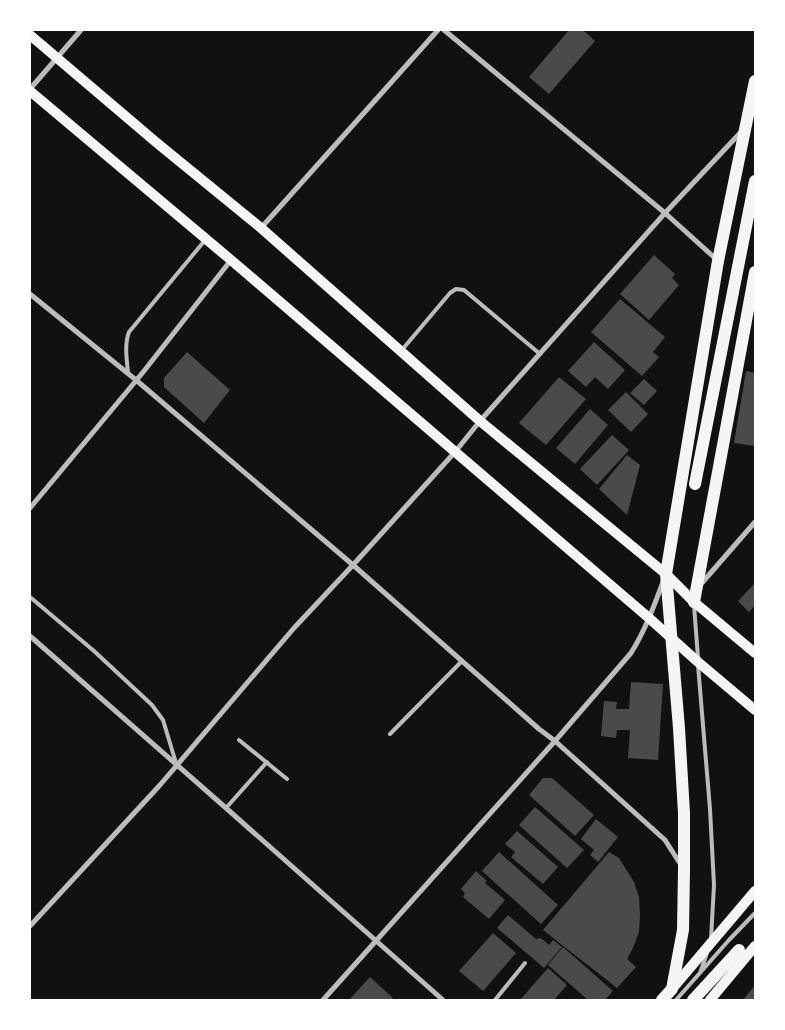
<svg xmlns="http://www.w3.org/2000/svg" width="785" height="1030" viewBox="0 0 785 1030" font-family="'Alegreya Sans',sans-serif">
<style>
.building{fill:#4a4a4a}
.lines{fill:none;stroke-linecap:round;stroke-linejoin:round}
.service{stroke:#bcbcbc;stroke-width:4}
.minor{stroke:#bcbcbc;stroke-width:5}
.secondary{stroke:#f5f5f5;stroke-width:10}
.primary{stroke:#f5f5f5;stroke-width:12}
</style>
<rect width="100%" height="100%" fill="#111"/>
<!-- building -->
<path class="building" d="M569,30H583L595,41L549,94L529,77Z
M654,255L675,274L672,278L679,285L649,320L620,294Z
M620,299L665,337L653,352L659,357L642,376L591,332Z
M594,342L625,370L608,389L595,377L586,387L568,371Z
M187,352L230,390L204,423L164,387V378Z
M746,371L755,373V446L734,443Z
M559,377L586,399L546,445L519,423Z
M644,379L657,391L644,405L630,393Z
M626,392L648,414L631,432L608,410Z
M590,409L608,425L575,464L556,448Z
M612,435L629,450L597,485L580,469Z
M627,455L640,465L627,515L599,489Z
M755,583V605L749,612L738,601Z
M631,682L663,684L658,760L628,758L630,730H617L616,738L601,736L604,701L617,702L616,709H629Z
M543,778H552L594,815L575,836L529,795Z
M535,807L584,850L567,868L519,825Z
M596,819L618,837L598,862L590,855L594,850L581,839Z
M517,831L558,867L543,884L511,857L515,852L505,844Z
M499,852L558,905L541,924L482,871Z
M609,852L619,858L634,882L639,897L640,915L639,932L633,948L627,959L636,967L617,988L543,930Z
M476,871L487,881L485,883L505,900L489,919L463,897L465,893L461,889Z
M508,915L536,939L541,938L549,945L553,940L562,947L544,968L497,928Z
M493,933L516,953L483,991L459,971Z
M563,947L613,991L605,1000H588L548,965Z
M548,968L567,985L554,1000H520Z
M370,977L393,998L391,1000H349Z
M755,985V1000H743Z"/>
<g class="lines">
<!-- service -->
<path class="service" d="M401,351L450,293L456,289L464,290L540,354
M128,373C127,360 124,345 129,332L206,239
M30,597L94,651L152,705L163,720L176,763
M694,605L698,658
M698,665L710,809L714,885L711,939
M390,734L462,661
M239,740L287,779
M226,808L267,762
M700,973L707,953
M495,1000L525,963
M676,1000L729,940L755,913"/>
<!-- minor -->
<path class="minor" d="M444,30L665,213L716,259
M30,89L81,30
M261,228L438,30
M30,294L136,380L353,565L539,729L555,741L665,840L681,865
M30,508L144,371L231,260
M701,584L755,522
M30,636L226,808L443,1000
M30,926L160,785L294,628L353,565L455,452L480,421L665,213L741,132
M323,1000L555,741L631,653C645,631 654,606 663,582"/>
<!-- secondary -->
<path class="secondary" d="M30,35L157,143L261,228L480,421L666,574L694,602L755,653
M30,91L231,260L649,618L698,662L755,710
M672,989L755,891
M710,1000L755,946"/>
<!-- primary -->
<path class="primary" d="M695,484L755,181
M694,602L755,272
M662,1000L672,989L683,930L684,870V813L679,728L666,574L718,261L755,81
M693,1000L739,950"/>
</g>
<!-- border -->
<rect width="785" height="1030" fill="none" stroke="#ffffff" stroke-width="62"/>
</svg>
